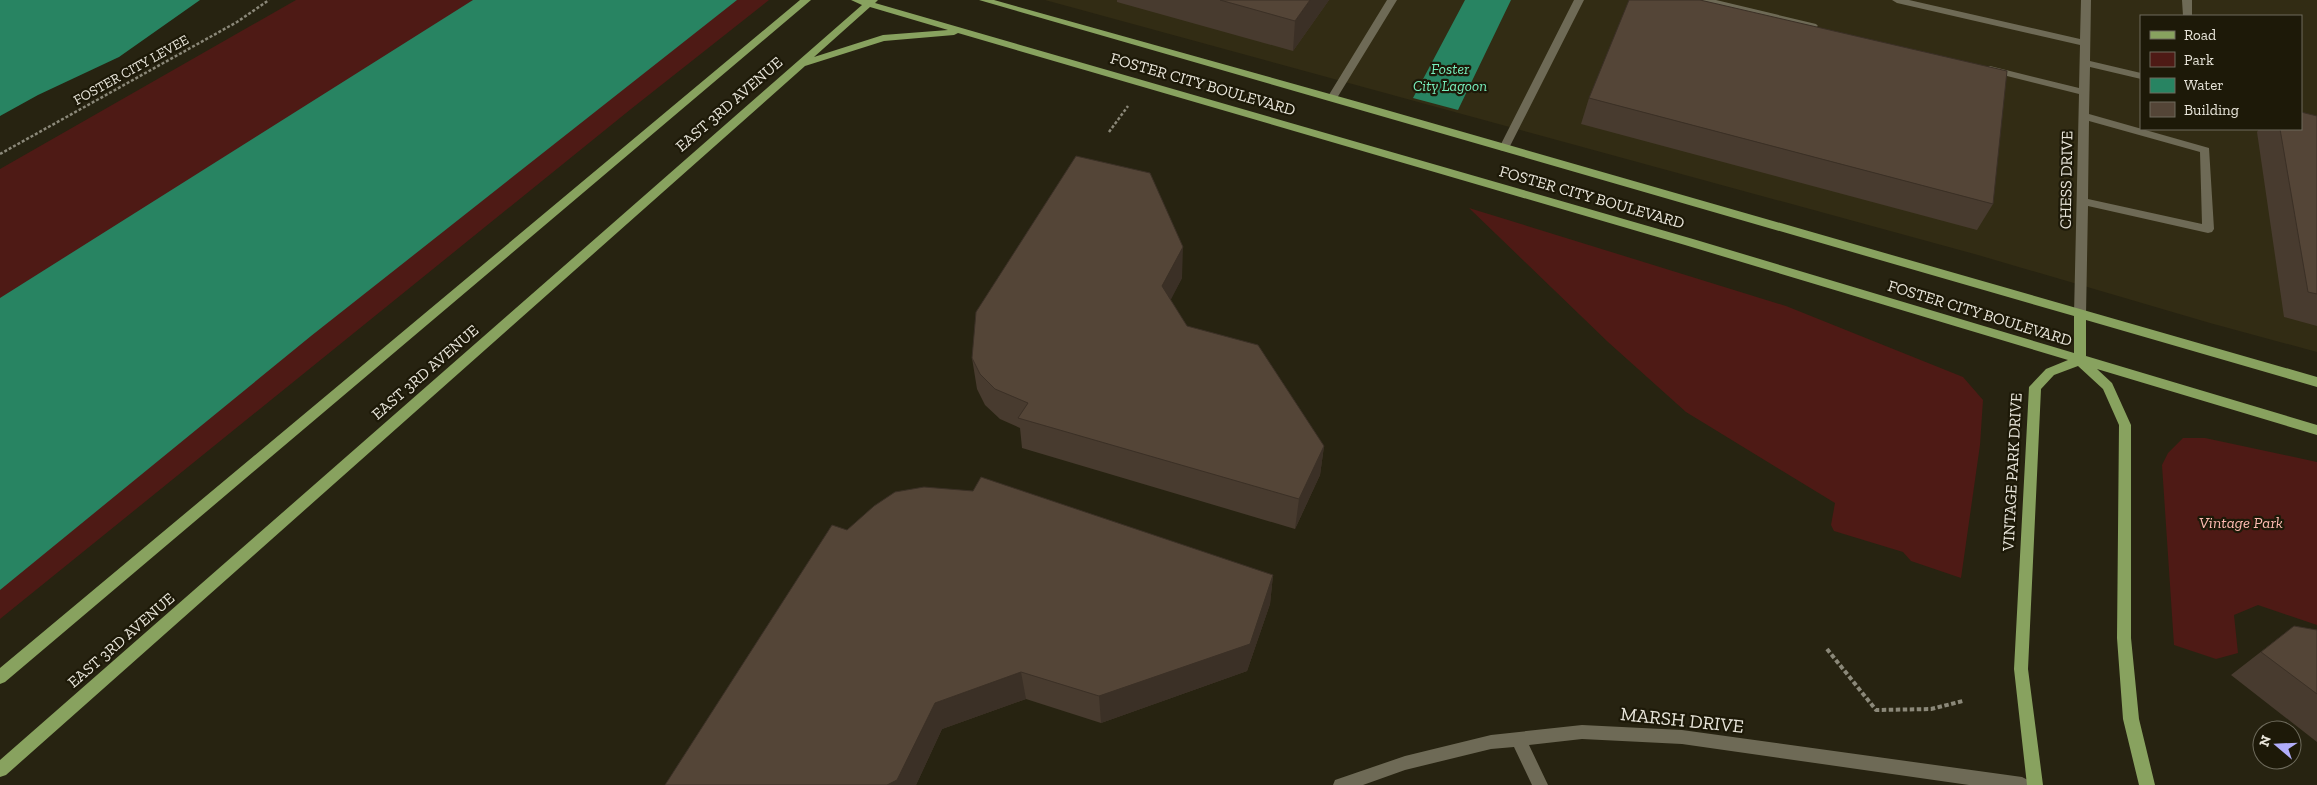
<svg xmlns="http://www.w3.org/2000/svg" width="2317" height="785" viewBox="0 0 2317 785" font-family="'Zilla Slab',serif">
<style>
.built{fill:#322c14;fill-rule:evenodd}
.green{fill:#4e1a15}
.water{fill:#288462}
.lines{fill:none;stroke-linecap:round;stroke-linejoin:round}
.path-far1{stroke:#8b8879;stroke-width:2.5;stroke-dasharray:3 2;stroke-linecap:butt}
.path{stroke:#8b8879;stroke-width:4;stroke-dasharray:4.5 2.5;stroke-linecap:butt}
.minor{fill:#6e6a56;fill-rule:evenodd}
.major{fill:#88a25f;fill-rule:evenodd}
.wall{fill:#483b2f}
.shaded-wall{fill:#3b3026}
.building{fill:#544537;stroke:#3b3026}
.labels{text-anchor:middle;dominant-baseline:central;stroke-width:4.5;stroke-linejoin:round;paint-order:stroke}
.far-street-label{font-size:14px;fill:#e8e5da;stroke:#1d1908}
.far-water-label{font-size:15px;font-style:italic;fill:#78f0be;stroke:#1d1908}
.street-label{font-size:16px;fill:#e8e5da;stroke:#1d1908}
.park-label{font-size:16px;font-style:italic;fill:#fdbbb1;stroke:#1d1908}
.near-street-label{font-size:19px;fill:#e8e5da;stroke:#1d1908}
</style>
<rect width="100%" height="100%" fill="#272311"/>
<!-- built -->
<path class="built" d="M1045,0H2317V352L2210,323L1978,255ZM2141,16H2301V129H2141Z"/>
<!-- green -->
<path class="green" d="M296,0H769L631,109L0,619V169Z
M1469,208L1786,306L1963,377L1983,400L1980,445L1961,578L1911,561L1903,552L1834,531L1831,525L1835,503L1686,412L1608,342Z
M2183,438H2205L2317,462V625L2258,605L2234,615L2238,653L2216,659L2174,645L2162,465L2168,453Z"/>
<!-- water -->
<path class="water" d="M0,0H200L119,57L38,95L0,116Z
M473,0H737L311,336L0,590V298Z
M1465,0H1511L1458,110L1413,98Z"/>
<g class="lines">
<!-- path-far1 -->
<path class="path-far1" d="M1109,132L1128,106
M0,154L237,22L269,0"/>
<!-- path -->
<path class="path" d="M1827,649L1876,710L1931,709L1963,701"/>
<!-- minor -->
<path class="minor" d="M1387,0H1397L1337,98L1336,100H1328L1327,98Z
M1574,0H1584L1509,148L1504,151L1500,150L1499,148Z
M1699,0H1716L1816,24L1818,26L1813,29Z
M1892,0H1909L2080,39L2081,0H2091L2090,61L2141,73V79L2090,67L2089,114L2209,148L2214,229L2212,232L2208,233L2088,206L2086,315L2084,318H2076L2074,315L2079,94L1987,71L1985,69L1990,66L2079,88L2080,45L1897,3ZM2089,121L2200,152L2202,224L2088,199Z
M2182,0H2192V16H2183Z
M1582,725L1682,730L2022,777L2028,780L2030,785H1969L1682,744L1582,739L1529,745L1548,785H1532L1514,747L1491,749L1405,770L1363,785H1333L1335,780L1405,756L1491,735Z"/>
<!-- major -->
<path class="major" d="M800,0H811L5,682L0,684V668Z
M851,0H878L875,3L1693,239L2074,353V316L979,0H994L1362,103L2317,377V387L2086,320V356L2317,425V435L2097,369L2112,383L2131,425V638L2139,719L2155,785H2139L2123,719L2117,638L2119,425L2103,389L2078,366L2054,375L2041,389L2028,669L2043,785H2027L2014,669L2029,387L2046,369L2068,360L1685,245L958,33L954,35L884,41L805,66L6,775L0,777V760L862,5ZM870,7L948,30L883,35L814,57Z"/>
</g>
<!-- wall -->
<path class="wall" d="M1117,0H1329L1293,51L1117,2Z
M1589,98L1993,204L1977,230L1581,124Z
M2317,116V326L2284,317L2257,132L2259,129H2301Z
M1182,278L1170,300L1187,326L1324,446L1320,475L1295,529L1022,448L1020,428L1000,419L985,405L977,389L972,358Z
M847,530L1273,575L1270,604L1247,671L1101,723L1026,699L942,729L916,785H665Z
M2294,626L2317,630V742L2231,675Z"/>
<!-- shaded-wall -->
<path class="shaded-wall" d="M1310,0H1329L1293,51L1295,21Z
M1183,247L1182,278L1162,317V286Z
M1324,446L1320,475L1295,529L1299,499Z
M1273,575L1270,604L1247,671L1101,723L1099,696Z
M1021,672L1026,699L942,729L916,785H887L935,703Z"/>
<!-- building -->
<path class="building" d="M1220,0H1310L1295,21Z
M1629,0H1700L2007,71L1993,204L1589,98Z
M2301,112L2317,116V294L2308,292L2280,129H2301Z
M1076,156L1150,173L1183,247L1162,286L1187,326L1258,345L1324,446L1299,499L1018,418L1028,403L995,389L980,374L972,358L976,312Z
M981,477L1273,575L1250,644L1099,696L1021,672L935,703L897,780L887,785H665L832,525L847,530L874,506L895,492L924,487L973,491Z
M2294,626L2317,630V694L2261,652Z"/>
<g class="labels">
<!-- far-street labels -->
<g class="far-street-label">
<text transform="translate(131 70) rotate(-29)">FOSTER CITY LEVEE</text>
</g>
<!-- far-water labels -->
<g class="far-water-label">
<text x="1450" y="69">Foster<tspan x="1450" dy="17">City Lagoon</tspan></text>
</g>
<!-- street labels -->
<g class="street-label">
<text transform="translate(1203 84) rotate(16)">FOSTER CITY BOULEVARD</text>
<text transform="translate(729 104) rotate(-41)">EAST 3RD AVENUE</text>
<text transform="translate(2066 180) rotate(-89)">CHESS DRIVE</text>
<text transform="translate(1592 197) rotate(16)">FOSTER CITY BOULEVARD</text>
<text transform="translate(1980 313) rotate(17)">FOSTER CITY BOULEVARD</text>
<text transform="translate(425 372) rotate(-41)">EAST 3RD AVENUE</text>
<text transform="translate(2012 472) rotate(-87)">VINTAGE PARK DRIVE</text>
<text transform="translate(121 640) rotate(-41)">EAST 3RD AVENUE</text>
</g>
<!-- park labels -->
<g class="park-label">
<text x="2241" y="522">Vintage Park</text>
</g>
<!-- near-street labels -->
<g class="near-street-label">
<text transform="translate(1682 720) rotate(6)">MARSH DRIVE</text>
</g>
</g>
<!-- legend -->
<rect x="2140" y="15" width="162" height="115" fill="#1d1908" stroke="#6e6b5c"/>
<rect x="2150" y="31" width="25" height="8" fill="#88a25f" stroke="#6e6b5c"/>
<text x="2184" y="40" font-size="15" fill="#e8e5da">Road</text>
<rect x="2150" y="52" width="25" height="15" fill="#4e1a15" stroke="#6e6b5c"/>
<text x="2184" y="65" font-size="15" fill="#e8e5da">Park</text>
<rect x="2150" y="78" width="25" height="15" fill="#288462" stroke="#6e6b5c"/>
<text x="2184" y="90" font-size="15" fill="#e8e5da">Water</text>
<rect x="2150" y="102" width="25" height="15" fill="#544537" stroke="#6e6b5c"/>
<text x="2184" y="115" font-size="15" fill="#e8e5da">Building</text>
<!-- north arrow -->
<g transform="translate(2277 745) rotate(289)"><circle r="24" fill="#1d1908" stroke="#6e6b5c"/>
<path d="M0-4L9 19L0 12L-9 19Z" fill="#b1adfa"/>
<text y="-8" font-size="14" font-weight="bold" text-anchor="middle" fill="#e8e5da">N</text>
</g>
</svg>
